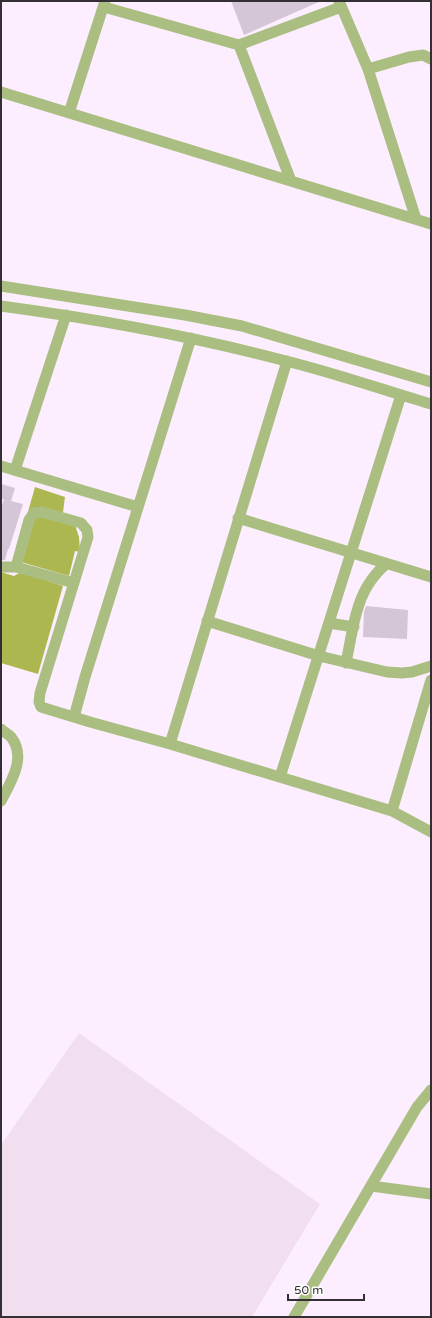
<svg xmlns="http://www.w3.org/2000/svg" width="432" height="1318" viewBox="0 0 432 1318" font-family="'Varela Round',sans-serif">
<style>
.industrial{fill:#f1dff0}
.forest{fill:#acb750}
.building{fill:#d4c6d6}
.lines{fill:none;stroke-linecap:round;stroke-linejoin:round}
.minor{stroke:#aabe81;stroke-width:11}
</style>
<rect width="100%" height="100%" fill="#fceeff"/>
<!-- industrial -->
<path class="industrial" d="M79,1033L320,1204L252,1317H1V1145Z"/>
<!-- forest -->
<path class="forest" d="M35,487L65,497L62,520L75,525L79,537L80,552L75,551L69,576L21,562L24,526Z
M1,572L14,576L21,572L63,586L38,674L1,663Z"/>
<!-- building -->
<path class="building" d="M231,1H321L244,35Z
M1,484L15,488L11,501L23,504L9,549H8L5,560H1V508L4,499H1Z
M366,606L408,610L407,639L363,637L364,612Z"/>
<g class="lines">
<!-- minor -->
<path class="minor" d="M339,1L368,69L416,219
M104,7L239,45L341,7
M239,45L291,181
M368,69L409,57L423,55L431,59
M1,92L431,224
M69,113L105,1
M1,286L185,315L242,326L431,382
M1,306C97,319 192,336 286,361C335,373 383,390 431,404
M1,466L138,507
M15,470L66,315
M238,518L431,577
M1,567H16L74,583
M16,567L29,520L34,513L42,512L81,523L87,530L88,537L40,693L39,702L41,707L90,722L170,744L392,811L431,832
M207,621L319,656L387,672L402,673L412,672L431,666
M329,623L354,627
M346,663C351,639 355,605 368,585C373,577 379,570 386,564
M74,717L85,677L191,338
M1,729C4,732 8,734 11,737C27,757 11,782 1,801
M170,744L287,361
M280,777C321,650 360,522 401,395
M392,811L431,680
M371,1186L431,1194
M294,1317L417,1107L431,1090"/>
</g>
<!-- border -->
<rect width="432" height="1318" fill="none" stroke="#342f35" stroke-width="4"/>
<!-- scale -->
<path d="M288 1294v6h76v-6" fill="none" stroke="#342f35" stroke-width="2"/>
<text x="294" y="1294" font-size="12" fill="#342f35" stroke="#ffffff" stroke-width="3" paint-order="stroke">50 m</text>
</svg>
